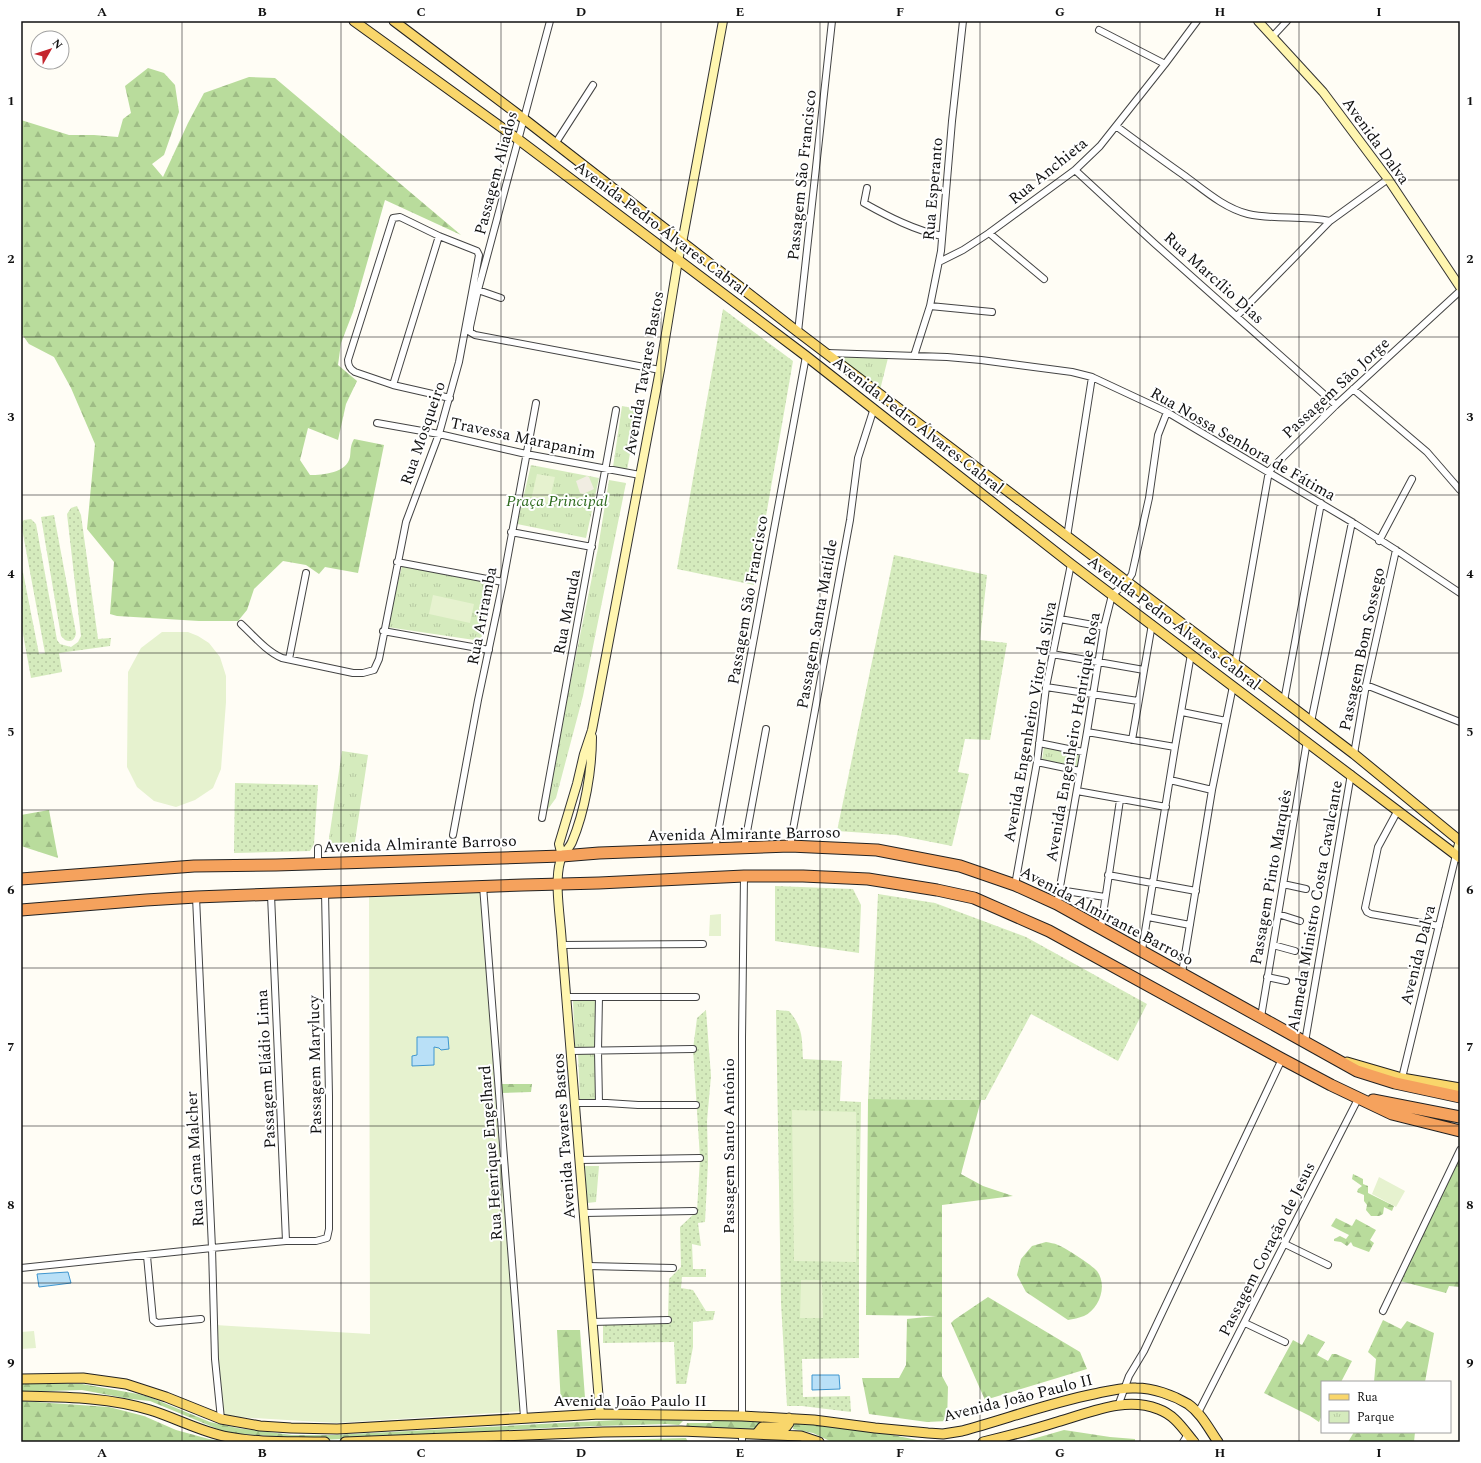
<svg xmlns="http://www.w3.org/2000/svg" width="1481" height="1463" viewBox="0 0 1481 1463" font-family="Spectral,serif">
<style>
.grass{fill:url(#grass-dots)}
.forest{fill:url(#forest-firs)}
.park{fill:url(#park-tufts)}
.pitch{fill:#e6f2cf}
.plaza{fill:#f1ede2}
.water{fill:#b9e0f7;stroke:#3f96cf}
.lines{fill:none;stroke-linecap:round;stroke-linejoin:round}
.street-casing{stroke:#444;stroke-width:8}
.secondary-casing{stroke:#333;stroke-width:10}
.primary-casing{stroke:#222;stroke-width:11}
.highway-casing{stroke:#222;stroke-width:13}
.street{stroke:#fff;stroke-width:6}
.secondary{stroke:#fff6b0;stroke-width:8}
.primary{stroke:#f9d66b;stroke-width:9}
.highway{stroke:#f5a25d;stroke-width:11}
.grid{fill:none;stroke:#111;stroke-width:1;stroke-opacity:0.55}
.labels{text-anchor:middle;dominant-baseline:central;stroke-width:4;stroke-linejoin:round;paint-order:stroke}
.street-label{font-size:16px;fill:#111;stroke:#fff}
.park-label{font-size:16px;font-style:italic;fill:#2f6b1f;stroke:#fff}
.neatline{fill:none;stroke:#111;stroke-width:1.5}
.grid-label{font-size:13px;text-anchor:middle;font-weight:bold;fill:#111}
</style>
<defs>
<pattern id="grass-dots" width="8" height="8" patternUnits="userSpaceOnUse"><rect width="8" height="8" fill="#d5ebbd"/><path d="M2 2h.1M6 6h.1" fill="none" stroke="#b6c8a1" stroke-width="1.8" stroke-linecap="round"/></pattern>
<pattern id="forest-firs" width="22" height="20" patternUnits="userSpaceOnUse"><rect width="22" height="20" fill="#b9dc9c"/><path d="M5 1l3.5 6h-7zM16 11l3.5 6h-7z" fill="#9ebc85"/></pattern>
<pattern id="park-tufts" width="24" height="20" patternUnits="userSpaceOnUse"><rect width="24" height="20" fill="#d5ebbd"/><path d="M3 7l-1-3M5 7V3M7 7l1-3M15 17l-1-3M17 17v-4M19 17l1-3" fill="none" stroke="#b6c8a1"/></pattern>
</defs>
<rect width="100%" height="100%" fill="#fffdf5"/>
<!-- grass -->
<path class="grass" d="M723,309L793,361L754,585L677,569Z
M77,506L81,515L98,639L111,638L110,646L59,653L62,672L31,678L21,623V562L39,654L45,653L21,523L24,520L31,519L36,524L57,640L60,644L71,647L78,642L81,636L67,514L71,508Z
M54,515L76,633C75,639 72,643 65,640L61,636L41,517Z
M894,555L987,575L980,640L1007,643L990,740L965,739L958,772L969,774L952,846L896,835L837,831Z
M235,783L318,785L314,844L310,851L234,853Z
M775,886L853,889L861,905L859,953L775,941Z
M878,894L935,903L1026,937L1147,1004L1118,1061L1031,1014L985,1100L868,1099Z
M706,1010L711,1076L707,1121L708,1163L705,1222L698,1223L701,1246L692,1244L693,1269H706V1277H682L681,1288L693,1290L706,1311H715L713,1320L693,1322V1347L686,1384H676L674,1342L603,1343V1322L668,1320L669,1279L681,1267L680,1227L697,1211L700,1158L693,1049L697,1018Z
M776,1010L789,1011C803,1028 802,1037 803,1059L842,1061L840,1101L861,1102L859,1235V1358L802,1359L803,1397L850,1396L851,1412L802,1406H787L781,1303Z"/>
<!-- forest -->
<path class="forest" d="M148,68L164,73L175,85L179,112L164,155L152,164L163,177L188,123L204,93L249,77L275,78L461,235L385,200L353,312L341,343L338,365L357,381L346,404L338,440L308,428L300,460L310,475C323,475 347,473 350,457C351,450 350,446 354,439L384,445L358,573L325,567L319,574L306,565L283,561L254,589L247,610L238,621H199L117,616L110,614L114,562L87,529L95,444L71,388L54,357L29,344L21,333V120L69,135H94L118,137L123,119L131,113L125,86Z
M49,810L58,858L21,846V815Z
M501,1084H532L531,1092L501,1093Z
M868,1099L981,1100L961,1174L983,1186L1013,1196L942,1205V1376L948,1387L947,1421L927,1422L869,1414L862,1378H899L906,1365L907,1319L936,1316L866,1315Z
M1460,1155V1287L1449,1286L1446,1293L1400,1281Z
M1353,1174L1363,1179V1184L1368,1186V1193L1394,1206L1392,1211L1384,1207L1383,1214L1379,1216H1371L1366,1210L1367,1205L1364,1201V1195L1357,1192L1358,1189L1362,1186L1352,1179Z
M1336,1218L1352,1226L1356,1219L1376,1230L1370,1240L1374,1243L1369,1252L1353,1246L1351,1242L1347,1246L1341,1242L1334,1241V1239L1340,1236L1346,1239L1349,1235L1331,1226Z
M1046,1242C1050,1243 1054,1243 1058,1245C1066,1248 1092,1265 1097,1271C1108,1286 1099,1309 1084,1316C1079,1318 1073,1319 1068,1320L1026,1292L1017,1275L1021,1259L1032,1246Z
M988,1297L1080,1352L1087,1369L985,1400L951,1323L954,1320Z
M1383,1320L1401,1329L1407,1321L1434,1333L1425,1382H1374L1376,1359L1368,1352Z
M557,1330H580L585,1398L582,1403L561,1405Z
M1308,1334L1325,1342L1317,1355L1328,1361L1332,1354H1336L1352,1361L1341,1382H1322V1415L1319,1422L1310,1416L1264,1393L1293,1340L1302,1345Z
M21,1382L82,1384L138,1394L152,1398L210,1422L237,1428L292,1435H333L637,1419L672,1418L683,1421L679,1425L666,1424L565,1427L322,1440L244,1434L225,1432L150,1401L130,1399L82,1390L21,1392Z
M21,1401L109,1407L144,1416L176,1430L209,1439L229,1442H21Z
M719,1418L786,1420L756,1429L686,1427L687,1423H711Z
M794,1421L883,1433L917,1440L941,1442H832L813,1433L793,1429Z
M1064,1430L1110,1437L1135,1439V1442H1022Z
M1354,1432H1415L1414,1442H1348Z
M686,1438L688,1442H531Z"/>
<!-- park -->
<path class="park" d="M827,353L888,358L879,394Z
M622,406L638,409L627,470L613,467Z
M531,465L599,478L586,538L517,524Z
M609,480L626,483L583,696L556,798L543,816L598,548Z
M402,566L492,583L481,641L387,627Z
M1044,747L1080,754L1078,768L1042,760Z
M342,751L368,755L354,848L328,845Z
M573,1001H596L597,1047H575Z
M578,1054H597V1100L580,1099Z
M585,1166H599L596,1202L587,1203Z"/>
<!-- pitch -->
<path class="pitch" d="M537,474L555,477L549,503L531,500Z
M433,595L474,604L470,623L429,614Z
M162,632H188L198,636L209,643L220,657L226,676V702L221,769L213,788L195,800L176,807L154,801L137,787L127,767L128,672L141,648Z
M483,885L524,1411L336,1423L221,1416L215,1325L370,1334L369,888Z
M721,914V936H709L710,915Z
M792,1110L856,1112V1262L794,1261Z
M1379,1177L1405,1191L1396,1207L1372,1194Z
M801,1280H822L823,1318H800Z
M34,1331L36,1348L21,1349V1332Z"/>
<!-- plaza -->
<path class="plaza" d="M587,476L589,477L594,489L583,494L580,493L576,481Z"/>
<!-- water -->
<path class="water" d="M417,1037H448L449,1049L441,1050L439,1048L434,1047V1065L412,1066V1056L417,1055Z
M68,1272L71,1283L39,1287L37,1274Z
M812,1375H839L840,1389L812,1390Z"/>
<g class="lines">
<!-- street casing -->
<g class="street-casing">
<path id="street" d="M550,21L478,290L470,327V332L475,335L660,370
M1099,30L1165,64
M1273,36L1287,21
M1116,126C1139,143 1162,160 1185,176C1204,190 1224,208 1248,214C1274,220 1303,215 1330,221L1388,179
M555,144L593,85
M1075,170L1154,243L1336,405
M867,188L864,203C889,217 914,230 942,236
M989,233L1044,279
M439,236L400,217L393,218L348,360C348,366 350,369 355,372L393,385L450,398
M939,262L963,250L989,233L1075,170L1100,146L1165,64L1197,21
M478,290L501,298
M930,306L992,312
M1237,316L1330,221
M798,332L832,21
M827,353L947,357L981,360L1072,372L1092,377L1167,412L1352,522L1396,550L1460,593
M914,356L930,306L941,251L952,121L963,21
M1353,389L1427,452L1460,490
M377,423L439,434L526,454L640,475
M511,532L592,547
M1067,537L1092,377
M1379,541L1412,479
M397,562L503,582
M1060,619L1104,627
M241,624C254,636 266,651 282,658L353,673H363L374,670L379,659L406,522L439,434L459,362L479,255L477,251L439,236L393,385
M383,631L489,650
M1052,654L1144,670
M289,659L306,573
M1235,664L1269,471L1336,405L1460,291
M1366,685L1460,722
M1046,687L1138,701
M1284,701L1321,503
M1182,712L1226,721
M1311,722L1352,522
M1087,732L1175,747
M1132,740L1152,624
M1039,743L1083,752
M1354,754L1366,685L1396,550
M1037,762L1080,771
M1170,780L1212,790
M1077,791L1166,807
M1398,810L1378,847L1365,908L1367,912L1371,914L1439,926
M542,818L616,410
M453,835L478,700L503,582L536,403
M790,846L850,520L858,458L874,408
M744,848L766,729
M715,849L806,356
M318,863V848
M1108,875L1196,891
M1283,884L1306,889
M1015,885L1037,762L1046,687L1071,564
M483,886L524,1417
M1059,890L1105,897
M271,895L286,1241
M196,897L212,1248L215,1359L221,1419
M1057,904L1087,732L1104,627L1112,595L1127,582L1132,574L1149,498L1158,435L1167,412
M1278,914L1300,921
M1148,917L1190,925
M1101,928L1120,800
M562,945L703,944
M1273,945L1295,951
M1142,950L1175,747L1191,654
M1182,973L1212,790L1233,686
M1267,977L1286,981
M567,997H696
M599,997L598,1051L599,1103
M1261,1017L1307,741
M1305,1042L1351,774
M571,1051L693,1049
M1402,1078L1456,855
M576,1103H607L638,1105H696
M580,1160L700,1158
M584,1213L694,1211
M1285,1244L1328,1265
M147,1256L153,1320L157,1323L201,1319
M588,1266L673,1268
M21,1268L212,1248L286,1241H316L327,1238L329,1229V1096L325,892
M1383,1311L1460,1150
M592,1322L668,1320
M1245,1323L1285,1342
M1118,1406L1129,1376L1144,1351L1282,1059
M1198,1413L1359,1097
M742,1416V1038L744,876
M742,1433V1442
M1183,1442L1188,1434"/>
</g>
<!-- secondary casing -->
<g class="secondary-casing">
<path id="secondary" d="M1258,21L1323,92L1388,179L1460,287
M592,737C592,770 585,811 572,842C569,849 562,854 560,862C554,884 561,921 562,945L600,1414
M1456,855L1460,840
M562,856L559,844L577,784L584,754L592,730L660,370L678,260L682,243L723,21"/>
</g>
<!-- primary casing -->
<g class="primary-casing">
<path id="primary" d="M354,21L519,140L806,356L1071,564L1460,858
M394,21L524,119L798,332L1354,754L1460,841
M1347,1062L1402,1078L1460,1088
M21,1379L83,1378L126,1384L166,1397L221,1419L260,1426L291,1428L337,1429L600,1414L742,1416L814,1420L875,1428L928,1433L943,1434L962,1431C1006,1419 1049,1403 1094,1394C1108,1391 1122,1387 1136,1388C1153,1388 1173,1395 1188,1404C1201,1413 1209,1429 1218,1442
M21,1396C64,1397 109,1397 150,1410C176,1418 201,1432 228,1437C259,1443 293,1441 325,1442
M758,1432L762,1427H786L789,1423V1418
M345,1442L603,1432L681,1431L801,1436L819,1442
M983,1442C1008,1436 1032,1430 1057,1422C1090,1413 1124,1396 1158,1409C1175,1415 1183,1429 1194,1442"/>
</g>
<!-- highway casing -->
<g class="highway-casing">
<path id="highway" d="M21,879L194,866L276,865L562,856L599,853L790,846L877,850L960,866L1015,885L1057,904L1357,1071L1395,1083L1460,1097
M21,910L146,900L196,897L523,885L599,883L744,876H803L868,879L937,890L974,898L1049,931L1282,1059L1331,1085L1392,1114L1460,1131
M1373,1100L1460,1117"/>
</g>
<!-- street -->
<use href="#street" class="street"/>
<!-- secondary -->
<use href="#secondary" class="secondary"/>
<!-- primary -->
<use href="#primary" class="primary"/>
<!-- highway -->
<use href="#highway" class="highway"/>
</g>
<!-- grid -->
<path class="grid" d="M182,21V1442M341,21V1442M501,21V1442M661,21V1442M820,21V1442M980,21V1442M1140,21V1442M1299,21V1442M21,180H1460M21,337H1460M21,495H1460M21,653H1460M21,810H1460M21,968H1460M21,1126H1460M21,1283H1460"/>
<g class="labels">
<!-- street labels -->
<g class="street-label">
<text transform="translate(1376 141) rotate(54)">Avenida Dalva</text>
<text transform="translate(1048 171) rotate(-39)">Rua Anchieta</text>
<text transform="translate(496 173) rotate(-75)">Passagem Aliados</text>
<text transform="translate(802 175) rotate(-84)">Passagem São Francisco</text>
<text transform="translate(933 189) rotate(-85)">Rua Esperanto</text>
<text transform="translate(661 228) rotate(37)">Avenida Pedro Álvares Cabral</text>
<text transform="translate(1214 278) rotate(42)">Rua Marcílio Dias</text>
<text transform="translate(644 373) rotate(-80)">Avenida Tavares Bastos</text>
<text transform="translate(1336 388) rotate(-43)">Passagem São Jorge</text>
<text transform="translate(918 425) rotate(38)">Avenida Pedro Álvares Cabral</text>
<text transform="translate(423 433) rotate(-71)">Rua Mosqueiro</text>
<text transform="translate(523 438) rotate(12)">Travessa Marapanim</text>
<text transform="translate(1243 444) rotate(30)">Rua Nossa Senhora de Fátima</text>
<text transform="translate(748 600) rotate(-80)">Passagem São Francisco</text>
<text transform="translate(567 612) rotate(-79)">Rua Maruda</text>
<text transform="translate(482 616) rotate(-79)">Rua Ariramba</text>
<text transform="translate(1174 623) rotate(37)">Avenida Pedro Álvares Cabral</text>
<text transform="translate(817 624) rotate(-80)">Passagem Santa Matilde</text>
<text transform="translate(1362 649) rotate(-78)">Passagem Bom Sossego</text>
<text transform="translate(1030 722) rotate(-80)">Avenida Engenheiro Vitor da Silva</text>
<text transform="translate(1073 737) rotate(-80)">Avenida Engenheiro Henrique Rosa</text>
<text transform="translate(744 834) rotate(-1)">Avenida Almirante Barroso</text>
<text transform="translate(420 844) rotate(-2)">Avenida Almirante Barroso</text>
<text transform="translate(1271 877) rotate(-80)">Passagem Pinto Marquês</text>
<text transform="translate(1315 906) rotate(-80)">Alameda Ministro Costa Cavalcante</text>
<text transform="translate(1107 916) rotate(28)">Avenida Almirante Barroso</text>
<text transform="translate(1418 955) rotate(-76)">Avenida Dalva</text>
<text transform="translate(315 1065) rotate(-91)">Passagem Marylucy</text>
<text transform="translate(266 1069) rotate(-93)">Passagem Eládio Lima</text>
<text transform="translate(564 1136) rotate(-94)">Avenida Tavares Bastos</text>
<text transform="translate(729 1146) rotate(-90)">Passagem Santo Antônio</text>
<text transform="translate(491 1153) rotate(-94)">Rua Henrique Engelhard</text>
<text transform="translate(195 1159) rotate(-93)">Rua Gama Malcher</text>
<text transform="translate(1267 1249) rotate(-63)">Passagem Coração de Jesus</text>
<text transform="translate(1018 1398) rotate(-14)">Avenida João Paulo II</text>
<text x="630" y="1401">Avenida João Paulo II</text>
</g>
<!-- park labels -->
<g class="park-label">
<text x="557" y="501">Praça Principal</text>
</g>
</g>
<!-- border -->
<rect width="1481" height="1463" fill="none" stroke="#ffffff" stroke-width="44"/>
<!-- legend -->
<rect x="1321" y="1381" width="130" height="52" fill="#ffffff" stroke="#a0a0a0"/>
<rect x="1329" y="1394" width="20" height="6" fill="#f9d66b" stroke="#a0a0a0"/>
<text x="1357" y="1401" font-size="12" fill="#111111">Rua</text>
<rect x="1329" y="1411" width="20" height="12" fill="url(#park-tufts)" stroke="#a0a0a0"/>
<text x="1357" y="1421" font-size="12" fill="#111111">Parque</text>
<!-- north arrow -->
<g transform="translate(50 50) rotate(51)"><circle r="19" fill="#ffffff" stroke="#a0a0a0"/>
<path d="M0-3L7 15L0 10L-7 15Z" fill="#c4262e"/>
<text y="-6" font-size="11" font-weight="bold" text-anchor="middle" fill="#111111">N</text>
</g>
<rect x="22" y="22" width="1437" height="1419" class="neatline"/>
<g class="grid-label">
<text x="102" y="16">A</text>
<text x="262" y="16">B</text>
<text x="421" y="16">C</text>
<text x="581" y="16">D</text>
<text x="740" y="16">E</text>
<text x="900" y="16">F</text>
<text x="1060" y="16">G</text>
<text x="1220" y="16">H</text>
<text x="1379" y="16">I</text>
<text x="11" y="105">1</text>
<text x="1470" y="105">1</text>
<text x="11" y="263">2</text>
<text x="1470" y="263">2</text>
<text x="11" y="421">3</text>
<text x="1470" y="421">3</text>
<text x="11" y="578">4</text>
<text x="1470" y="578">4</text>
<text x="11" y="736">5</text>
<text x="1470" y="736">5</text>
<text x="11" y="894">6</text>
<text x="1470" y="894">6</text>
<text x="11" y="1051">7</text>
<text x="1470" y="1051">7</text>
<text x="11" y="1209">8</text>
<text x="1470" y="1209">8</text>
<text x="11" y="1367">9</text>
<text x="1470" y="1367">9</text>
<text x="102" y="1457">A</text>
<text x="262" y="1457">B</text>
<text x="421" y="1457">C</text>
<text x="581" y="1457">D</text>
<text x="740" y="1457">E</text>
<text x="900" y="1457">F</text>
<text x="1060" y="1457">G</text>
<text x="1220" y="1457">H</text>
<text x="1379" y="1457">I</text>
</g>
</svg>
